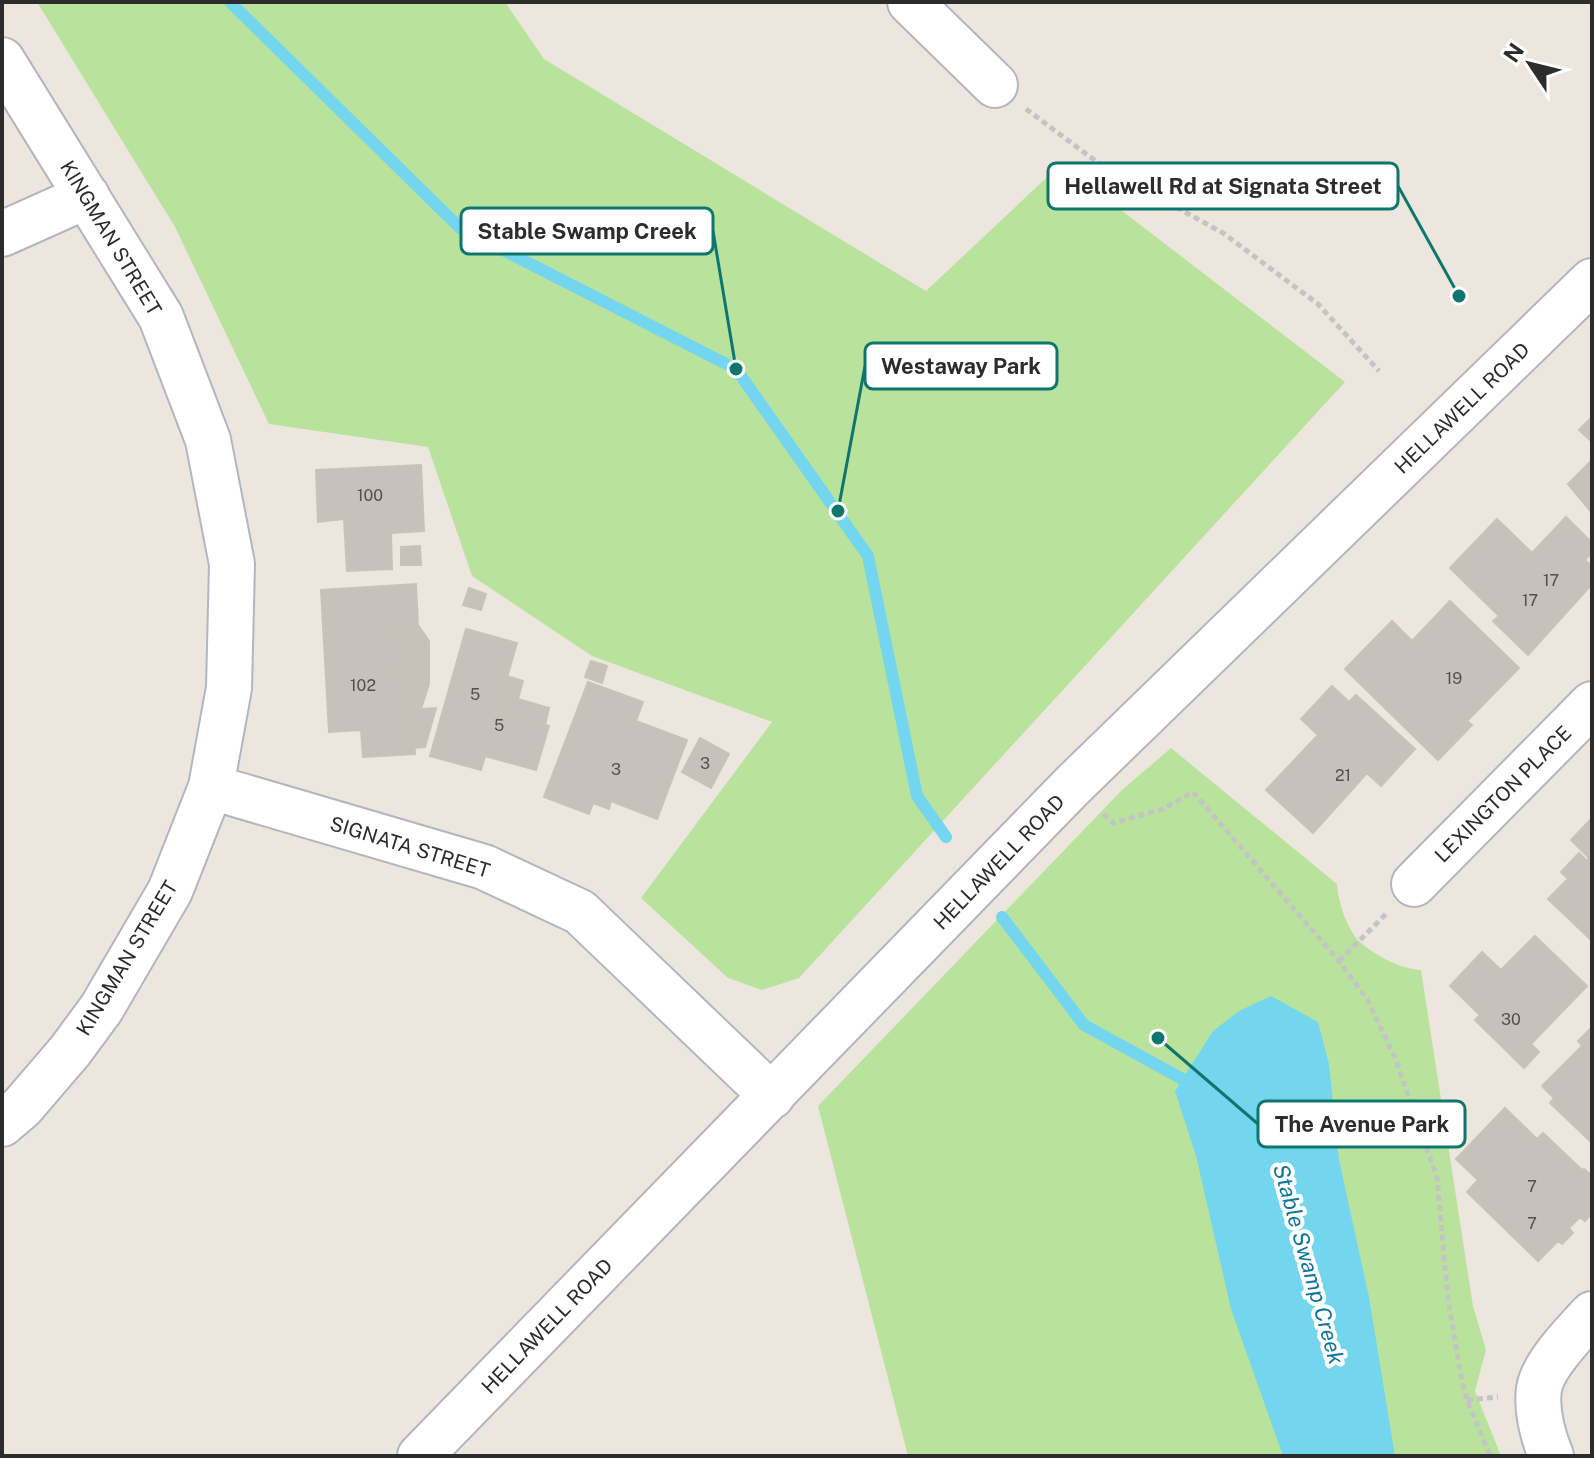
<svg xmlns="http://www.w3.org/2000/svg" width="1594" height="1458" viewBox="0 0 1594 1458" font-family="'Public Sans',sans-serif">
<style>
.green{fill:#b9e39c}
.water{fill:#73d6ee}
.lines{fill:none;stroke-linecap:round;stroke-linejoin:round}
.stream{stroke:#73d6ee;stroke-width:12}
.building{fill:#c6c1ba;stroke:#c9c2b8;stroke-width:2}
.minor-casing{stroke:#b2b6bf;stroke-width:48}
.path{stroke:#c4c4c4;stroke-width:5;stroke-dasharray:6 4;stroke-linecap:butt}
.minor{stroke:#fff;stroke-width:44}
.labels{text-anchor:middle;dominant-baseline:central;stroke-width:8;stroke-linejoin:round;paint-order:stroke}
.number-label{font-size:16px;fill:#525150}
.street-label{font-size:20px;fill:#2c2c2c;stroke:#fff}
.water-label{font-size:22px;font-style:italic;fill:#0e769e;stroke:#fff}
.leader{fill:none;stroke:#0f766e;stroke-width:3}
.callout-dot{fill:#0f766e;stroke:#fff;stroke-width:3}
.callout{fill:#fff;stroke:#0f766e;stroke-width:3}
.callout-label{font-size:22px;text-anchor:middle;font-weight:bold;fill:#2c2c2c}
</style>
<rect width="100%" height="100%" fill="#ede6df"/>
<!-- green -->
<path class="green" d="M37,2H505L544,59L926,291L1061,164L1345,382L799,978L762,990L728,978L641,898L772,722L592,656L472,576L428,447L269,424L175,227Z
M1171,748L1337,884C1338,901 1347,930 1360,942C1376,956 1401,969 1421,970L1473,1306L1486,1350L1475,1391L1501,1456H908L818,1106L1122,790Z"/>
<!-- water -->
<path class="water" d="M1271,996L1318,1022L1329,1064L1339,1160L1369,1297L1395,1456H1283L1231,1309L1196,1156L1175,1091L1213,1031L1239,1011Z"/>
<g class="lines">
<!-- stream -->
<path class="stream" d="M230,2L460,228L736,369L868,556L917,796L946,837
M1002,917L1084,1025L1197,1087"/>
</g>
<!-- building -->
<path class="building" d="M1592,417V442L1579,430Z
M1592,460V513L1568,484Z
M421,465L424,531L391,533L392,569L347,571L344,519L318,522L316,470Z
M1566,517L1592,543V552L1585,560L1592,567V584L1528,655L1493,621L1499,616L1450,568L1497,519L1532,553Z
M420,546L421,565H401V547Z
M416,584L418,625L397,626L398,633L403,632L414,640L416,656L406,667L399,668L400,683H404L405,702L412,701L415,754L363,757L361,730L329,732L321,590Z
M469,588L486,594L481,610L463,605Z
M1450,601L1519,668L1467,721L1472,725L1438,760L1345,669L1392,621L1412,641Z
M418,625L429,641V684L421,709L436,708L425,747L414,748L412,701L405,702L404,683H400L399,668L406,667L416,656L414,640L403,632L398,633L397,626Z
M466,629L517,643L497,712L549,726L536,770L485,756L481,770L430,756Z
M591,661L607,666L602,683L585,677Z
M507,676L523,681L518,699L549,708L545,725L497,712Z
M588,682L643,702L636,721L687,740L657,819L611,801L609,809L593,803L589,814L544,797Z
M1332,686L1349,702L1356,695L1415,749L1381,786L1367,773L1313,833L1266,790L1318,735L1301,719Z
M700,738L729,754L711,788L682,772Z
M1592,818V941L1548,899L1568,879L1561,872L1579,853L1587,861L1589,858L1571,840Z
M1535,936L1587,986L1531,1044L1539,1052L1524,1068L1475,1020L1480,1015L1450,986L1482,952L1501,970Z
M1592,1027V1143L1550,1103L1554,1098L1542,1086L1582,1046L1578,1041Z
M1505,1108L1537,1139L1543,1133L1582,1170L1584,1169L1592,1176V1213L1585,1221L1580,1217L1569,1228L1573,1233L1562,1244L1558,1241L1538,1261L1467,1192L1478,1180L1456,1159Z"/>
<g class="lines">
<!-- minor casing -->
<g class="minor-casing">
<path id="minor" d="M910,2L995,85
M2,60L161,317L208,440L232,564L229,688L211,787L170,891L101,1009L70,1051L22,1107L2,1124
M2,234L87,196
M211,787L484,867L580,912L772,1096
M1414,884L1592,704
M420,1456L1072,786L1592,281
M1551,1456C1543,1436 1536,1411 1539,1389C1542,1366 1576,1331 1592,1314"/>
</g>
<!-- path -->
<path class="path" d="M1026,109L1105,168L1223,233L1318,304L1379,371
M1103,814L1113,823L1163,809L1193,792L1339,961L1367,999L1396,1060L1437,1178L1448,1299L1461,1376L1467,1400L1490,1456
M1339,961L1386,914
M1467,1400L1498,1397"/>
<!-- minor -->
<use href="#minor" class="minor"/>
</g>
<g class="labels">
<!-- number labels -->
<g class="number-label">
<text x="370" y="495">100</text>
<text x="1551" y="580">17</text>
<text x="1530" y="600">17</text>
<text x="1454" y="678">19</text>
<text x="363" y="685">102</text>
<text x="475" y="694">5</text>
<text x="499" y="725">5</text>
<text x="705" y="763">3</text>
<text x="616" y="769">3</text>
<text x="1343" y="775">21</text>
<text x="1511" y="1019">30</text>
<text x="1532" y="1186">7</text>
<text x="1532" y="1223">7</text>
</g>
<!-- street labels -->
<g class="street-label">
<text transform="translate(111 238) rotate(59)">KINGMAN STREET</text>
<text transform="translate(1462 408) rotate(-44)">HELLAWELL ROAD</text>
<text transform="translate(1503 794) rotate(-45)">LEXINGTON PLACE</text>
<text transform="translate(410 847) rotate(17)">SIGNATA STREET</text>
<text transform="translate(999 862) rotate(-46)">HELLAWELL ROAD</text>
<text transform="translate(127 958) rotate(-59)">KINGMAN STREET</text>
<text transform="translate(547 1326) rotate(-46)">HELLAWELL ROAD</text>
</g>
<!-- water labels -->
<g class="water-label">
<text transform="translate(1309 1264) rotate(74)">Stable Swamp Creek</text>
</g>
</g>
<!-- callouts -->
<path class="leader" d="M1459 296L1398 186M736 369L713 231M838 511L865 366M1158 1038L1258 1124"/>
<g class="callout-dot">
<circle cx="1459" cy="296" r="8"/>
<circle cx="736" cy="369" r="8"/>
<circle cx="838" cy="511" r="8"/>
<circle cx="1158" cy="1038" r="8"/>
</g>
<g class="callout">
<rect x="1048" y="163" width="350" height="46" rx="8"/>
<rect x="461" y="208" width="252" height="46" rx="8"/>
<rect x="865" y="343" width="192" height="46" rx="8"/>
<rect x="1258" y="1101" width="207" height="46" rx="8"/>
</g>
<g class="callout-label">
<text x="1223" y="194">Hellawell Rd at Signata Street</text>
<text x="587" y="239">Stable Swamp Creek</text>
<text x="961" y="374">Westaway Park</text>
<text x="1362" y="1132">The Avenue Park</text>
</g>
<!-- border -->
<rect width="1594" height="1458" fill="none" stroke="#2c2c2c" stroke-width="8"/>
<!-- north arrow -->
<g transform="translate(1530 64) rotate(305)" stroke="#ffffff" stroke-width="6" paint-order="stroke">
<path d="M0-6L14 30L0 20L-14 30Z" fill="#2c2c2c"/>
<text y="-12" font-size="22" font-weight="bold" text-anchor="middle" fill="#2c2c2c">N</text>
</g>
</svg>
